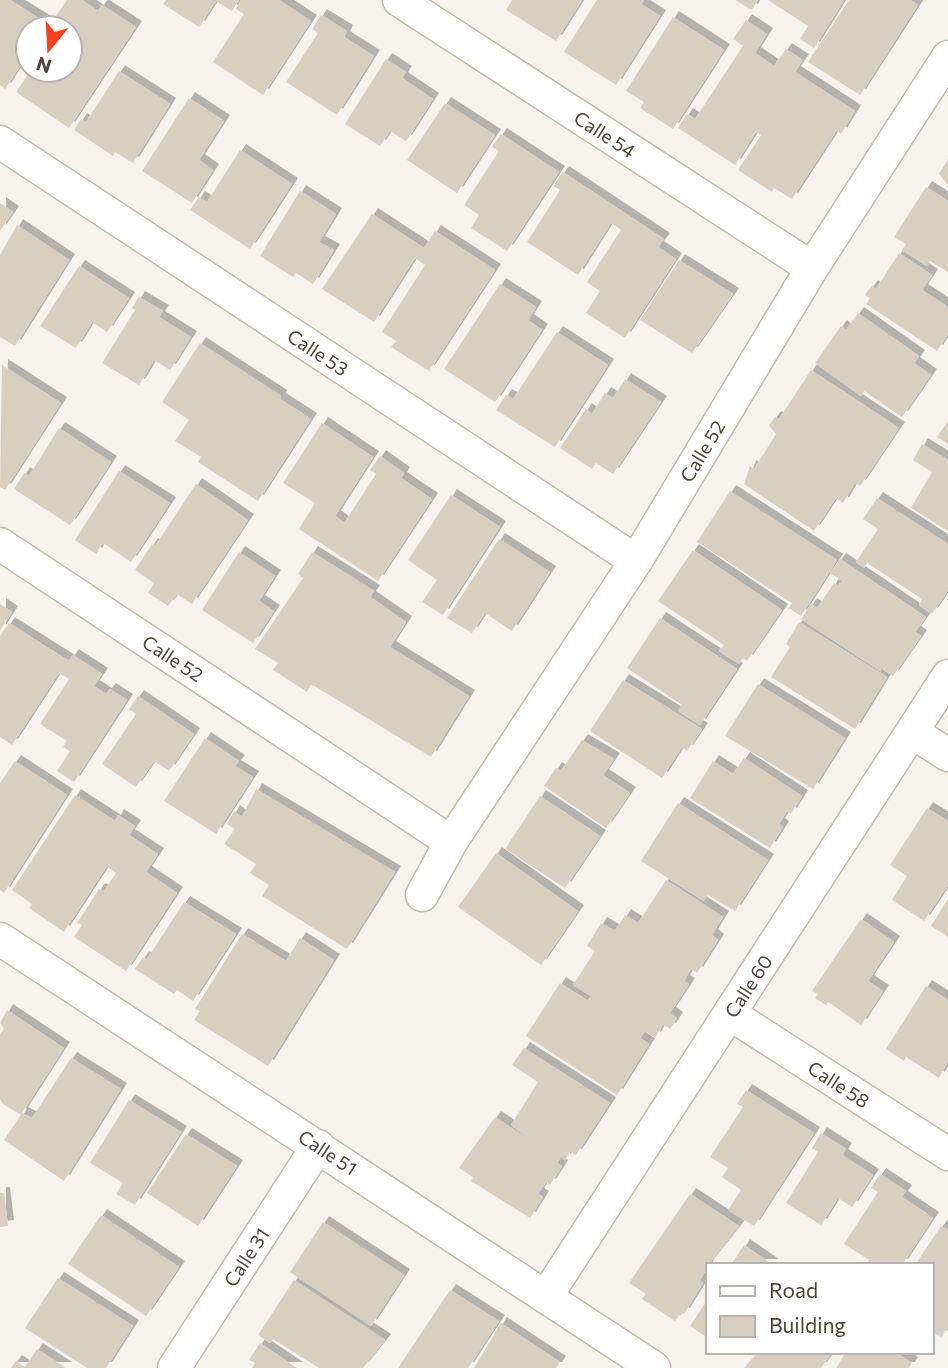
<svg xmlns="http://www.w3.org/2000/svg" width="948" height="1368" viewBox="0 0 948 1368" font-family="Commissioner,sans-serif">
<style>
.building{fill:#d8cfc1;filter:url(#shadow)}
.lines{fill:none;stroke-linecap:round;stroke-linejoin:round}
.street-casing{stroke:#c2bbae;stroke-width:35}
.street{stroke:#fff;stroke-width:32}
.labels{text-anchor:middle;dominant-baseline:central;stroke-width:6;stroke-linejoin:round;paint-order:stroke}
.street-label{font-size:19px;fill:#4b4439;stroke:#fff}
</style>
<defs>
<filter id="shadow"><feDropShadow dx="6" dy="-6" stdDeviation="0" flood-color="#0004"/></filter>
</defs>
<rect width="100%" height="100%" fill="#f6f3ec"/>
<!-- building -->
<path class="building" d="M0,0H10L48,24L45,28H28V54L5,89L0,85Z
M67,0H82L98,11L102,5L136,27L69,128L16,92L31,70H70V28H59L63,21L56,16Z
M166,0H239L232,11L216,1L199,27L163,4Z
M241,0H279L311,21L263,95L213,62L244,14L236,9Z
M512,0H582L556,41L506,10Z
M597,0H644L641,4L660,16L616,85L564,52Z
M735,0H758L752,10Z
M768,0H844L814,48L800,39L808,26Z
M849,0H910L918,5L860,95L808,62Z
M321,15L347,31L344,37L374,56L337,115L286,82L318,33L312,29Z
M673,17L724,50L673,129L640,108L644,102L626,91Z
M746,20L767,34L755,53L774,66L786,49L803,60L795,72L855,111L841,134L837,130L792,199L774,188L772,192L738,170L761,135L756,132L735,165L678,128L687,114L695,119L743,46L733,39Z
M386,59L406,72L402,78L433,99L406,141L390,131L380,146L345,124Z
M119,71L170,104L133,163L115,152L113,156L74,130L81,119L86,122Z
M189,98L224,121L199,160L213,170L192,203L142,171Z
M445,103L495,135L457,193L407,160Z
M501,134L559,172L507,251L471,228L479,215L464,205L499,151L492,147Z
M240,150L292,184L250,249L190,210L199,197L207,202Z
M948,159V185L939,174Z
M563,172L664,239L658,247L676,259L625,338L586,313L600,291L587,282L621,230L611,223L578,275L527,242L560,190L553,186Z
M926,187L948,201V272L930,261L927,266L902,250L906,244L894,237Z
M300,191L336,214L319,242L334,250L313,284L296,273L293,277L260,256Z
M0,203L13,212L0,231Z
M372,214L424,248L435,231L495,270L429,371L391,347L396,341L382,332L425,265L415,258L374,322L322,289Z
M17,225L69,260L15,346L0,337V255Z
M899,253L932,275L922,290L948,307V334L937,351L866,304L870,298L865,295L872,286L876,289Z
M679,260L733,294L692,353L640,320Z
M79,266L129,298L107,332L92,322L76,348L40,326Z
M500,284L536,307L528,320L542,330L495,402L444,369Z
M139,297L163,311L159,317L191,337L170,370L154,360L139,385L102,363L135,310L132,308Z
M858,313L919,356L914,363L931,375L902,417L864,391L861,396L815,363L841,326L846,330Z
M557,332L608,365L555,447L496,410L506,395L513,399Z
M200,343L281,396L280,399L311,419L258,501L198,462L201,457L175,441L189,420L162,402Z
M2,365L61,403L5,490L0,487Z
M811,370L899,428L860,486L855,483L843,503L836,498L814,531L744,484L750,466L754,469L776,434L769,425L775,417L779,419Z
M625,379L661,402L613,474L596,463L592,469L560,448L586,409L592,414L605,393L613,398Z
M948,421V444L937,437Z
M322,423L373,457L335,516L344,523L376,474L370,470L380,456L404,473L401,478L432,499L378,581L299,529L315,503L283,483Z
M59,428L111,462L70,525L14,489L24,473L29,476Z
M922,444L948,460V531L911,508L932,472L913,460Z
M119,471L170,503L131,562L103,543L96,554L75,540Z
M196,484L248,520L192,604L177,594L168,606L148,593L154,583L135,570L152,544L155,546Z
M730,491L837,560L801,616L789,608L792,603L697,542Z
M451,495L500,527L443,615L422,602L437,580L408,560Z
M877,498L948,544V590L932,614L919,605L922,599L867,563L864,568L856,562L878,529L863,519Z
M499,539L550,572L512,631L485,613L472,633L447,618Z
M693,550L782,610L747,661L743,658L739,664L719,651L724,645L658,601Z
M239,552L275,576L259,601L274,611L253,643L202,610Z
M312,552L374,591L370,597L406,622L390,647L469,696L431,757L311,684L307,692L273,670L278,663L255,649L303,578L298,574Z
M840,559L926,617L915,632L921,636L893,676L881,668L880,671L801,619L811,604L817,608L834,583L838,586L842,581L830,573Z
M0,604L12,612L0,631Z
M660,618L737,669L700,725L678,711L682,705L627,668Z
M799,622L887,677L855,729L771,677L790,647L786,644Z
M9,623L69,661L73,655L102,674L94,686L106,694L110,689L127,700L74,782L57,771L70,751L63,747L67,741L40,724L69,679L59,673L12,745L0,737V636Z
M623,680L702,729L687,751L682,747L662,778L590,731Z
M758,684L845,738L813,789L725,736Z
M138,696L194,734L169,771L154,761L136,787L102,764L136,714L129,709Z
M205,738L239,761L235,766L253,777L216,834L164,801Z
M582,740L614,759L603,775L630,793L606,828L544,786L556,768L561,771Z
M744,758L802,796L791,814L787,811L779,824L783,827L770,848L690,798L713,761L733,774Z
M15,761L67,795L4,893L0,890V783Z
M256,789L395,872L347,949L262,896L269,885L250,873L256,864L224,844L235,829L227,824L234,811L242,817Z
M75,795L115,821L118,815L135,826L129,835L158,854L146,872L177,893L126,971L74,937L82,925L77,923L99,889L104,891L116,873L107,866L64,932L29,908L32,904L12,890Z
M540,796L600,836L565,888L505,849Z
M678,803L768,860L735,911L708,895L704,901L641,861Z
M927,808L948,821V885L924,921L892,900L907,876L890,865Z
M496,853L578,911L541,965L458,907Z
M666,880L723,917L712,935L718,940L697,973L691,969L684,981L689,984L670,1013L677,1018L670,1029L663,1024L655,1038L645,1031L640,1038L649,1044L617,1095L526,1036L560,983L588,1001L591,996L573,985L595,951L587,946L601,923L615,931L625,915L638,923Z
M948,899V937L931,926Z
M184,902L236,934L193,1001L177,990L174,994L135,969L143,957L147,959Z
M861,919L894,942L868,981L883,991L861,1025L828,1002L826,1005L815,998L818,994L812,991Z
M242,934L286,961L300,938L334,960L268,1066L194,1020L200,1011L195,1009Z
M926,986L948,1000V1061L939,1078L906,1057L904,1061L886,1049Z
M7,1010L64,1048L22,1113L32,1118L71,1058L121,1089L64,1181L4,1140L21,1115L3,1104L0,1099V1035L4,1028L0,1023Z
M524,1048L610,1103L576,1155L570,1151L565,1160L561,1157L557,1163L562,1166L550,1185L546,1182L538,1194L543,1197L530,1218L471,1181L473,1177L459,1168L495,1117L537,1145L511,1125L538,1082L512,1065Z
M746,1090L814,1133L754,1226L728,1210L741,1190L722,1177L728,1168L710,1157L743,1107L737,1104Z
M129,1100L181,1132L135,1205L116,1194L123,1183L90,1163Z
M821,1133L846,1149L842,1155L873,1175L852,1207L838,1198L821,1225L786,1203L818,1152L812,1148Z
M186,1134L237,1166L198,1226L147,1193Z
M880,1174L906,1191L902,1197L933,1218L902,1265H866L869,1260L844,1244L878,1192L871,1188Z
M0,1193H4L8,1226L0,1227Z
M690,1194L739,1226L708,1265L700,1281L703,1283L684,1314L681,1313L675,1321L642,1299L646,1294L629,1283Z
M101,1215L179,1267L146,1316L68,1264Z
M323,1222L404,1275L371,1326L290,1272Z
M941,1226L948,1230V1327L941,1337L932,1331V1265H915Z
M744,1245L773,1265H731Z
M58,1278L133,1326L106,1368H87L25,1328Z
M294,1280L385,1340L363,1368H319L273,1339L270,1343L258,1335Z
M450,1290L499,1321L468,1368H398Z
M708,1299V1338L690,1326Z
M501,1323L560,1362L556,1368H474Z
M260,1343L297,1368H252L255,1363L249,1360Z
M37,1349L66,1368H11L16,1361L25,1367Z
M758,1352H832L821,1368H744Z
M846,1352H895L912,1363L909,1368H836Z"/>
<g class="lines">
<!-- street casing -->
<g class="street-casing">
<path id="street" d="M399,0L812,268
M0,142L636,561
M0,544L451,842
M912,732L948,755
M422,895L451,842L636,561L812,268L948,57
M0,939L654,1368
M730,1014L948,1154
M547,1295L948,676
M174,1368L318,1146"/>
</g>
<!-- street -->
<use href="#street" class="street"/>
</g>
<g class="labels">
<!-- street labels -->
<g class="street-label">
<text transform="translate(605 134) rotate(33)">Calle 54</text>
<text transform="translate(318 352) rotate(33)">Calle 53</text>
<text transform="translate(702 451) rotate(-59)">Calle 52</text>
<text transform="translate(173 658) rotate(33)">Calle 52</text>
<text transform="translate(748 986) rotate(-57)">Calle 60</text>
<text transform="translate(839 1084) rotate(33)">Calle 58</text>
<text transform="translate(328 1152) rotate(33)">Calle 51</text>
<text transform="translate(246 1257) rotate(-57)">Calle 31</text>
</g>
</g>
<!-- legend -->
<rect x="706" y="1263" width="228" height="91" fill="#ffffff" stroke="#b7b4b0" stroke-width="2"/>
<rect x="720" y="1286" width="35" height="10" fill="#ffffff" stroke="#b7b4b0" stroke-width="2"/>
<text x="769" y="1298" font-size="21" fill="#4b4439">Road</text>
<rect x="720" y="1316" width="35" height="21" fill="#d8cfc1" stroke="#b7b4b0" stroke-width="2"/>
<text x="769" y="1333" font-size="21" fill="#4b4439">Building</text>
<!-- north arrow -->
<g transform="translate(49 49) rotate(198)"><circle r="33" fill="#ffffff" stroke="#b7b4b0" stroke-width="2"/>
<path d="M0-5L12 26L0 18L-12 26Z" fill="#fc3f1d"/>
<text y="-10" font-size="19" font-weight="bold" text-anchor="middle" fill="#4b4439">N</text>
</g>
</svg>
